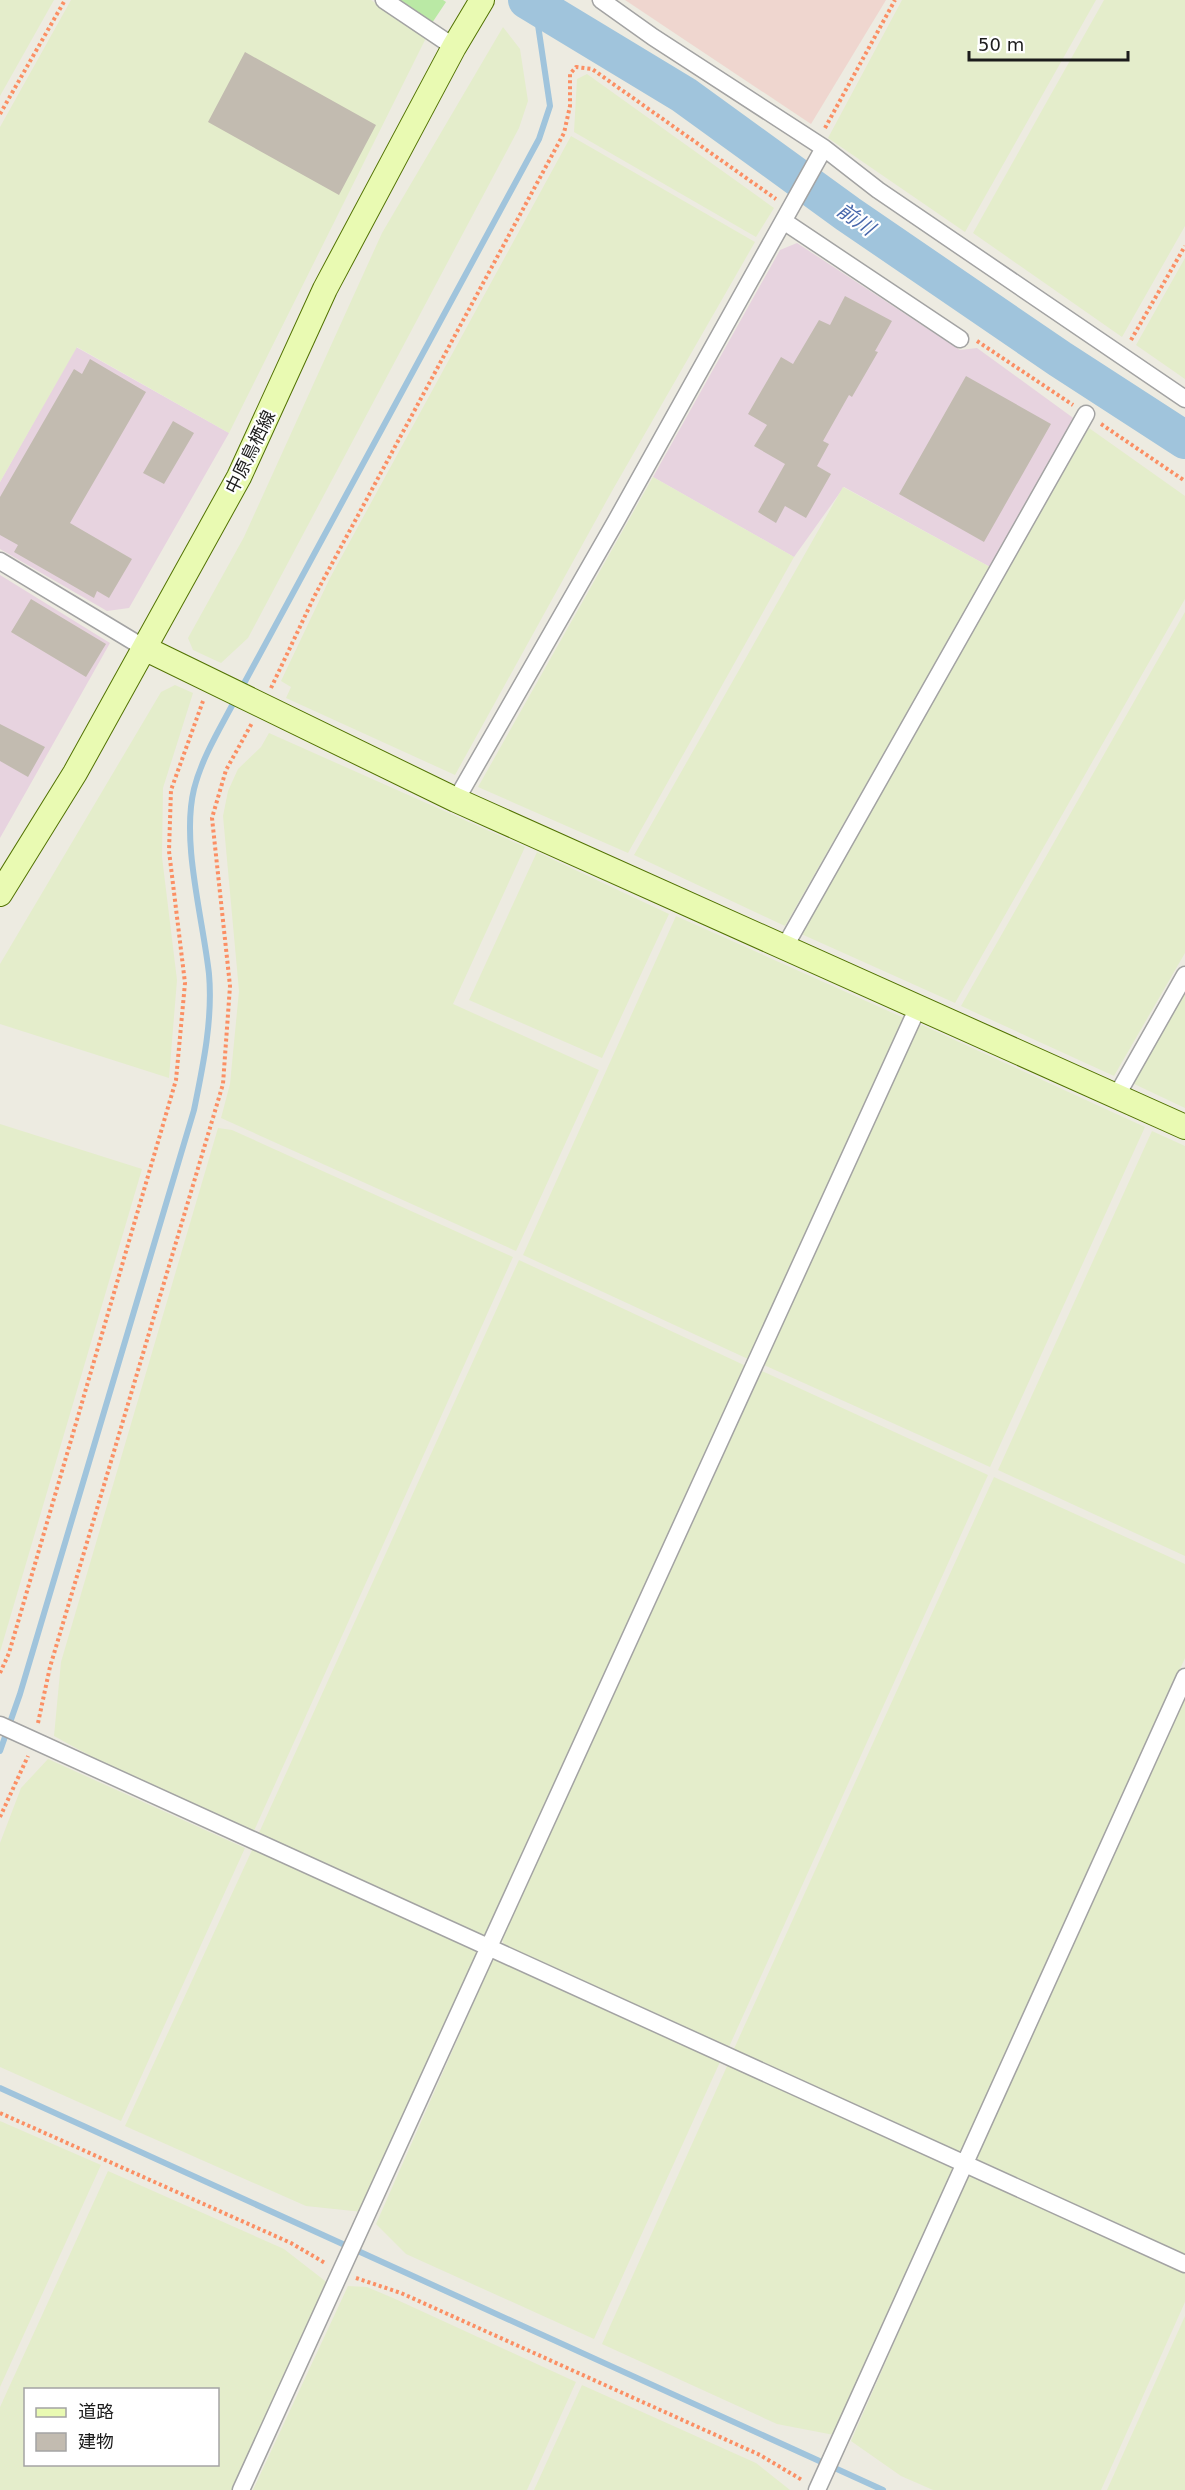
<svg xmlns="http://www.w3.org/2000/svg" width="1185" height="2490" viewBox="0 0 1185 2490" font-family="'DejaVu Sans','Noto Sans JP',sans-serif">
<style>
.commercial{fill:#efd6cf}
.industrial{fill:#e7d3df}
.farmland{fill:#e4edcb;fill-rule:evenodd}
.grass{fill:#bae9a5}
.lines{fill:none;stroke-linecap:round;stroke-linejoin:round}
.stream{stroke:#a0c4dc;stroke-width:6}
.river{stroke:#a0c4dc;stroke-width:38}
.building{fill:#c2bbb0}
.street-casing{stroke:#a3a3a3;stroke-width:19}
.secondary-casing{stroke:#527203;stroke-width:26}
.path{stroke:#fb8f64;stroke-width:4;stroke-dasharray:3 3;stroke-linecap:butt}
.street{stroke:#fff;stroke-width:16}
.secondary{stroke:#e9fab2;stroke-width:24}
.labels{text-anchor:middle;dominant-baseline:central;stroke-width:4.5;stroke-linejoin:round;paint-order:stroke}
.street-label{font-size:18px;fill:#1c1c1c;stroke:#fff}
.water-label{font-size:20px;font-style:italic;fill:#4868ac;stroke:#fff}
</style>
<rect width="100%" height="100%" fill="#edebe1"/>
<!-- commercial -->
<path class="commercial" d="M625,0H886L811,124Z"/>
<!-- industrial -->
<path class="industrial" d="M797,243L960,350L977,348L1076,420L990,567L844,487L794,557L653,477L780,250Z
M76,347L229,433L129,608L107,611L0,549V482Z
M0,575L110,643L0,838Z"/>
<!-- farmland -->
<path class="farmland" d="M0,0H54L0,96Z
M71,0H371L426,38L229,433L77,347L0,482V127Z
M902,0H1096L965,232L828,138Z
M1104,0H1185V226L1122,337L973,233Z
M503,27L520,49L528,101L519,128L248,638L221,663L193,650L188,638L244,537L382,233Z
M587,74L774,208L756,237L574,132L577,79Z
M571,136L755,242L612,491L455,775L286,698L291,687L281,681L330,578Z
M1185,258V379L1136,345Z
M1089,428L1185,496V599L955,1003L799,933Z
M653,477L794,557L628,853L478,787Z
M843,487L990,567L785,926L634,855Z
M1185,612V953L1114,1076L961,1006Z
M175,685L193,693L163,788L162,857L177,980L169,1078L0,1024V964L161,692Z
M269,733L525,847L453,1004L599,1070L516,1251L221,1118L230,1084L239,991L223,816L228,791L238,769L261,747Z
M537,852L669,914L602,1058L469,1000Z
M676,916L904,1018L748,1359L523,1255Z
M1185,988V1108L1130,1082Z
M922,1025L1145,1127L990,1467L764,1365L915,1030Z
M0,1124L142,1169L0,1652Z
M218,1128L232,1130L513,1257L253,1833L96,1759L54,1736L61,1662Z
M1152,1131L1185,1146V1556L998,1470Z
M519,1260L746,1366L487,1935L481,1937L258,1835Z
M762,1371L988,1475L728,2049L506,1951L502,1939Z
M994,1477L1185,1564V1658L964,2150L958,2153L733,2051Z
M1185,1699V2256L982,2166L977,2157Z
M48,1759L245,1848L121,2121L0,2067V1843L21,1788Z
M253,1848L475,1948L478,1955L363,2212L306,2206L125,2126Z
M498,1958L720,2062L594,2339L406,2254L376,2224L492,1961Z
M728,2064L952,2164L953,2173L834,2435L777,2424L602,2344Z
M0,2121L101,2165L0,2387Z
M108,2171L284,2249L329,2284L235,2490H0V2407ZM26,2390H218V2464H26Z
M975,2174L1185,2271V2302L1101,2490H933L901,2476L851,2441L966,2178Z
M348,2286L367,2287L393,2298L576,2382L527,2490H253Z
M1185,2316V2490H1107Z
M582,2385L756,2463L790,2490H534Z"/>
<!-- grass -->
<path class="grass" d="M392,0H443L446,2L430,26Z"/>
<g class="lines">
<!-- stream -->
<path class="stream" d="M241,689L539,139L550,106L538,25L519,0
M0,1751L20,1694L194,1110C203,1066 213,1019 209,974C203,919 181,842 194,789C202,757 221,727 236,698
M0,2088L883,2490"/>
<!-- river -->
<path class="river" d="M527,0L684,95L848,214L1060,359L1185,440"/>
</g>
<!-- building -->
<path class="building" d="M245,52L376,125L339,195L208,122Z
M845,296L892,321L875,351L878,352L852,397L849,395L823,441L829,444L817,466L831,474L806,518L785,506L776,523L758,512L785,464L754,446L767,425L748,414L781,357L793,364L819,320L830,325Z
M90,359L146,392L70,523L132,559L109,598L97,591L94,598L14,552L18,545L0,535V497L74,369L82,374Z
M966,376L1051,424L984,542L899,494Z
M173,421L194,433L164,484L143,473Z
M31,599L106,644L86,677L11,632Z
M0,724L45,747L28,777L0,761Z"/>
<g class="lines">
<!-- street casing -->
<g class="street-casing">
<path id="street" d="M384,0L454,47
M601,0L653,37L824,148L878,190L1185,399
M785,222L960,339
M0,561L146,649
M456,800L616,521L824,148
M784,948L1086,414
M1117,1095L1185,975
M0,1725L1185,2264
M241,2490L918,1007
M817,2490L1185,1677"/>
</g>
<!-- secondary casing -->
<g class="secondary-casing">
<path id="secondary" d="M146,649L456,800L1185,1127
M0,894L75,773L239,477L325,289L454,47L482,0"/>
</g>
<!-- path -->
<path class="path" d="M0,114L65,0
M825,128L895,0
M1131,340L1185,246
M977,341L1073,405
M1101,424L1185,481
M271,688L314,597L564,133L570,106V74L576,67L592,69L776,199
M0,1673L9,1653L176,1080L185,983L169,851L171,790L203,701
M38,1723L50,1667L223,1084L230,986L212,818L226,770L252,723
M0,1817L28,1756
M0,2113L291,2243L325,2263
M356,2278L401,2293L760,2455L802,2480"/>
<!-- street -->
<use href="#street" class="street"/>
<!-- secondary -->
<use href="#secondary" class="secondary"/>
</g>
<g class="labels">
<!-- street labels -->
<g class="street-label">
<text transform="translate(250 452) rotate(-64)">中原鳥栖線</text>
</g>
<!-- water labels -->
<g class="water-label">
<text transform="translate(856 219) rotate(35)">前川</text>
</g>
</g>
<!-- legend -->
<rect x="24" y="2388" width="195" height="78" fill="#ffffff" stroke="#a4a4a4" stroke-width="1.5"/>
<rect x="36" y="2408" width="30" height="9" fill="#e9fab2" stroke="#a4a4a4" stroke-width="1.5"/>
<text x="78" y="2418" font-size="18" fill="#1c1c1c">道路</text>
<rect x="36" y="2433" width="30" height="18" fill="#c2bbb0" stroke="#a4a4a4" stroke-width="1.5"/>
<text x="78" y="2448" font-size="18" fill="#1c1c1c">建物</text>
<!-- scale -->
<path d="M969 51v9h159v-9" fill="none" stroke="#1c1c1c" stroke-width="3"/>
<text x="978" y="51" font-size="18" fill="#1c1c1c" stroke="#ffffff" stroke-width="4.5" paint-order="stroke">50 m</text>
</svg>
